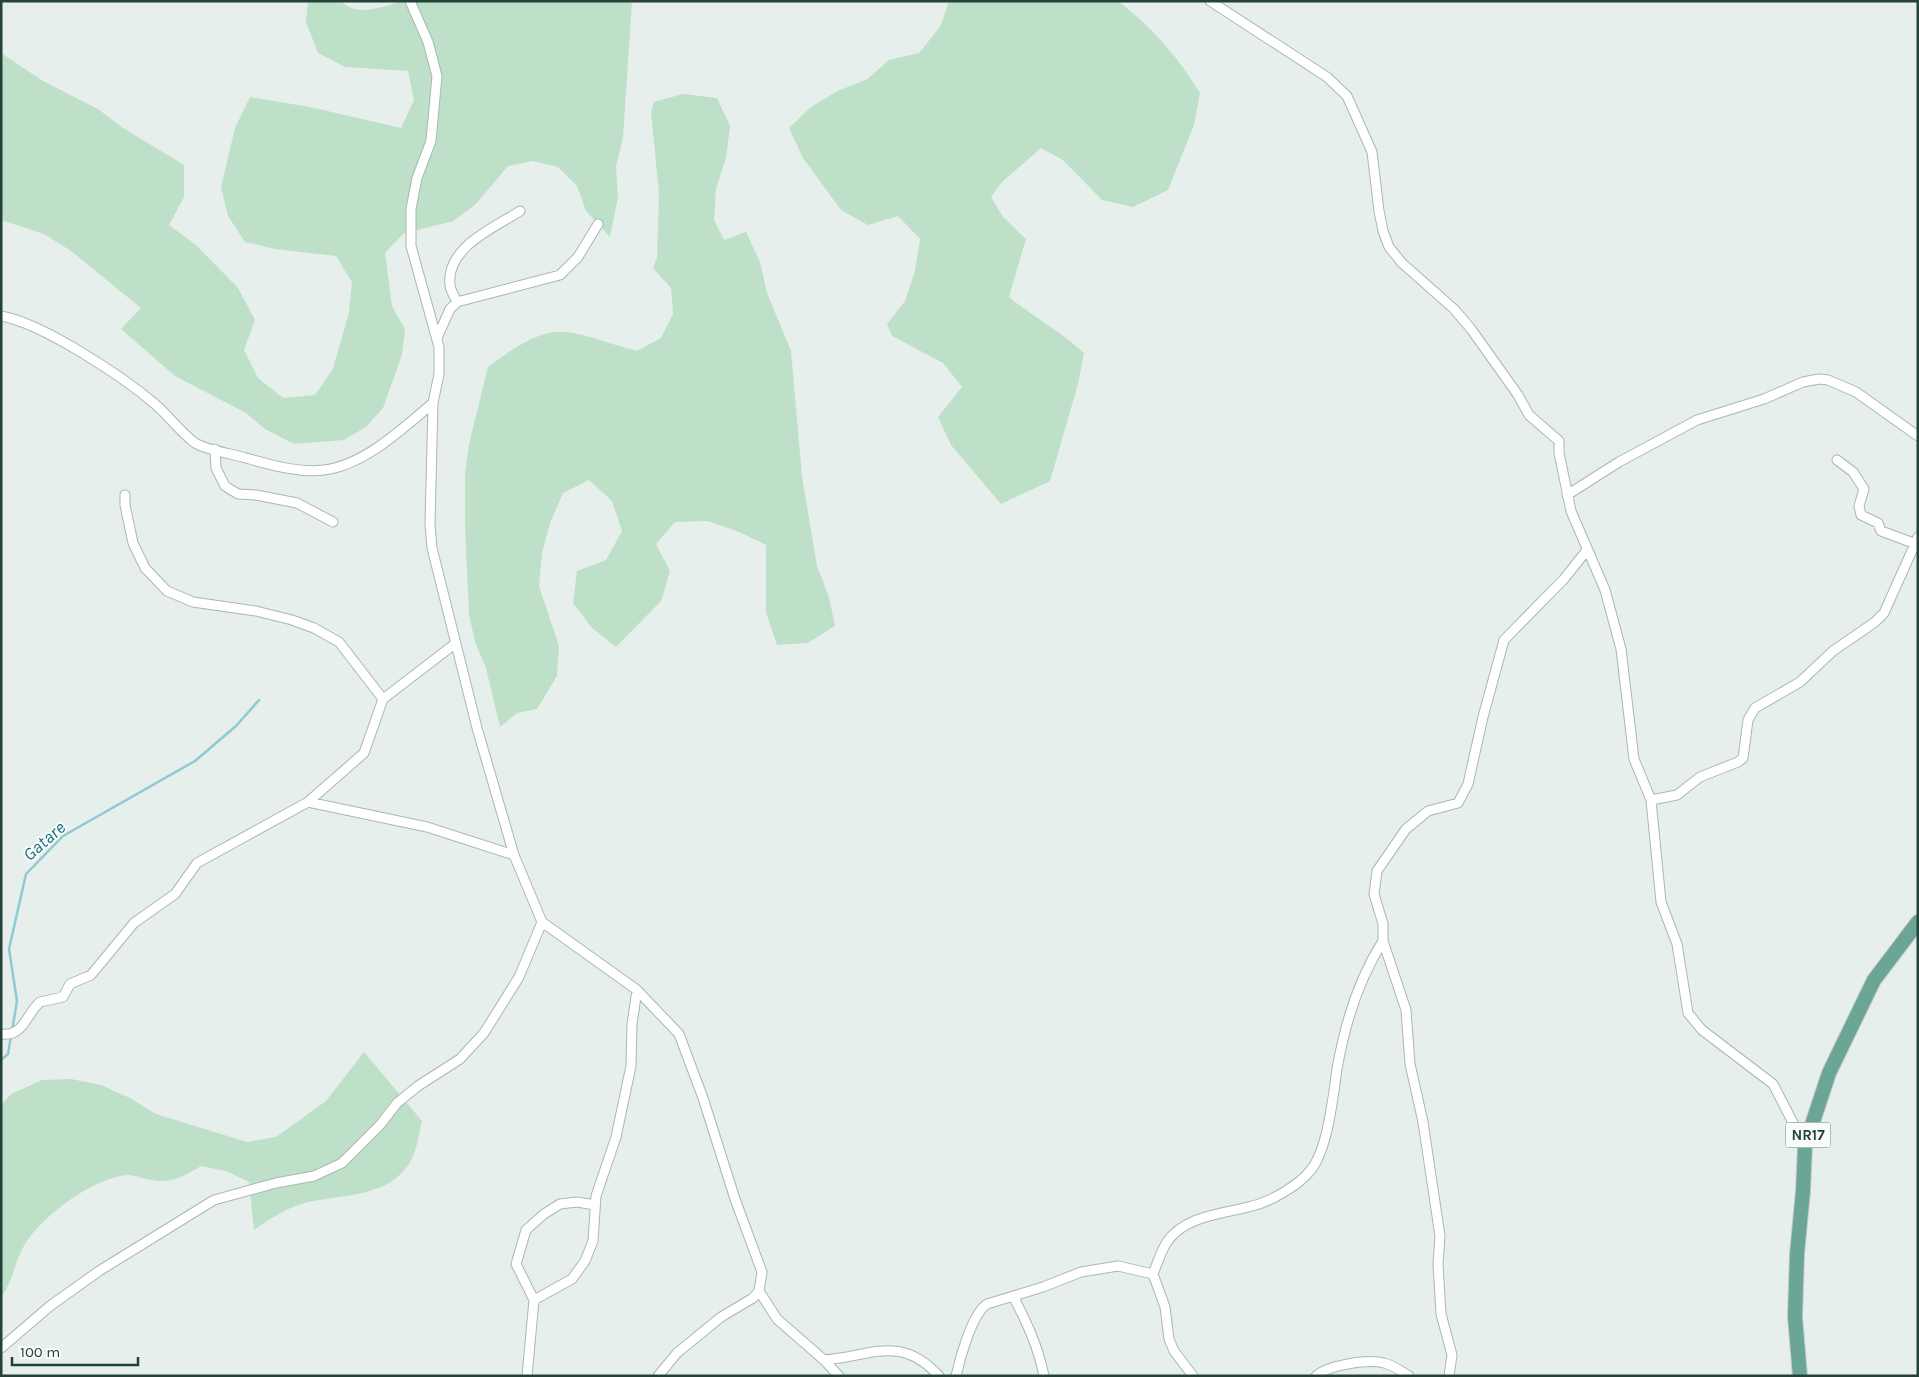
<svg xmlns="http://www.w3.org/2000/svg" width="1919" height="1377" viewBox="0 0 1919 1377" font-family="Karla,sans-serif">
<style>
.green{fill:#bfe0c8}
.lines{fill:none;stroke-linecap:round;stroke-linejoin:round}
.stream{stroke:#8ec9d4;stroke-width:2.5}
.minor-casing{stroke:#a8b8b2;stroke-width:11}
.primary-casing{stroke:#c2cac8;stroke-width:16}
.minor{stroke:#fff;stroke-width:9}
.primary{stroke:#6aa596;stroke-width:14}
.labels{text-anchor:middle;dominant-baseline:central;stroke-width:4;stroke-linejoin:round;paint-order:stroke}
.shield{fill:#f7fbf9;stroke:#637a73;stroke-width:1}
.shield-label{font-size:15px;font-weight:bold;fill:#24423a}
.water-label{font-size:18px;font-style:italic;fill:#1c6f80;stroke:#f7fbf9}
</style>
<rect width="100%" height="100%" fill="#e6efeb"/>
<!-- green -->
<path class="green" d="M308,1H341C356,18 385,6 403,1H632L623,138L616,166L618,197L610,237L586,211L577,186L558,167L533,161L508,166L475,205L453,221L403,234L385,253L392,306L405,329L402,355L383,408L366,427L344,440L294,444L265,429L246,413L175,376L121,329L141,308L71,251L44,234L1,220V53L43,81L98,109L123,128L184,165V197L169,225L196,245L238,288L255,320L244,350L258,378L283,398L315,395L333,369L349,312L352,282L336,256L275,249L245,242L228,216L221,187L235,128L250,97L310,107L401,128L414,100L408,71L345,67L318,53L306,22Z
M949,1H1118C1152,27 1178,57 1200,93L1194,125L1168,190L1133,207L1102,200L1063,160L1041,148L1002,182L991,197L1003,217L1026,239L1009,297C1033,317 1060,331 1084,353L1078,384L1050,481L1001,504L951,445L938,417L962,387L943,363L892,336L887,324L905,301L915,271L920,239L898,216L868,225L841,210L803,158L789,128L810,108L837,91L866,80L889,60L919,53L940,27Z
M683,94L717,98L730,126L726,158L716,189L714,220L724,240L746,232L760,262L767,293L791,351L802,477L817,566L829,597L835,626L808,643L777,645L766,612V545L737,531L707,521L675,522L656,544L670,571L661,601L616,647L592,628L573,603L577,571L606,560L622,531L612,501L589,480L563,493L550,523L542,553L539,586L559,646L557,676L537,709L517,713L500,727L486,668L475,642L469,614L465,528V473L469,444L488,367C556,316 562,330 637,351L661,338L673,314L671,288L653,268L657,257L659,194L651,112L654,102Z
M364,1052L422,1121C419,1133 417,1151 410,1162C387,1201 335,1193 298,1205C282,1211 268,1220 254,1230L249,1182L226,1171L201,1166C185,1176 171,1184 151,1180C144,1179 135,1175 128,1175C94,1177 42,1216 25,1244C15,1260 13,1282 1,1297V1105L11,1094L42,1080L71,1079L101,1085L130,1098L156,1114L247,1142L276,1137L326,1101Z"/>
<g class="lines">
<!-- stream -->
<path class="stream" d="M12,1031L17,1001L9,949L26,874L63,836L195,761L236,726L259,700
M1,1060L8,1054L11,1036"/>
<!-- minor casing -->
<g class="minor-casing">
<path id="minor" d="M410,1L428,42L437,76L431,141L417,178L411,209V246L439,347V374L433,403L430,524L432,548L477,728L514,855L542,922L637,990L679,1034L703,1098L735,1199L762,1272L759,1291L753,1298L721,1317L677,1353L658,1376
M1210,1L1327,77L1347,96L1372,152L1379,211L1383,231L1389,247L1402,263L1454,309L1471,329L1518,395L1529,415L1559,441V453L1571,511L1605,590L1621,649L1634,759L1651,800L1661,902L1677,944L1688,1013L1702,1030L1773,1084L1805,1146
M457,302C455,297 450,290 450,285C446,247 494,228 520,211
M1,316C42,323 122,376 155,404C169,416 180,432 195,443C206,450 233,454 246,458C271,465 298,473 324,470C365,465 403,428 433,403
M437,338L450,309L457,302L560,275L578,257L598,224
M215,449L216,468L225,486L238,494L256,495L297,503L333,522
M1837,460L1853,472L1864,489L1859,506L1861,515L1878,523L1881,531L1916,544
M125,495V505L133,543L145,568L167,591L193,602L256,611L292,620L314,628L339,642L383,699
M1567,495L1619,462L1697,420L1764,399L1803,382L1819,379L1828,380L1856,392L1918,436
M1651,800L1677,795L1700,777L1738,762L1743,758L1748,720L1755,708L1800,682L1833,651L1875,622L1884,613L1918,537
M308,802L364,753L383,699L456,643
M1,1034C24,1037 26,1014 40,1002L63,997L70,984L91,975L134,923L175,894L197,863L308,802L427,827L514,855
M759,1291L777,1319L824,1360C870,1357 900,1333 939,1376
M1013,1296C1027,1323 1038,1346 1044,1376
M534,1300L572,1279L585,1261L593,1241L596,1196L616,1137L631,1066L632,1024L637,990
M1,1348L50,1306L99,1271L214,1200L276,1183L314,1176L342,1163L380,1125L397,1103L418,1086L460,1059L484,1033L519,977L542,922
M824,1360L839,1376
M527,1376L534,1300L516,1264L526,1230L544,1214L560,1204L577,1202L595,1205
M956,1376C960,1358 972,1314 987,1304L1043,1287L1081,1272L1118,1266L1153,1274
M1193,1376L1174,1351L1169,1339L1165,1307L1153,1274C1157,1264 1161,1251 1167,1242C1185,1215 1224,1214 1252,1206C1270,1202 1299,1185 1310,1171C1328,1150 1333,1096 1337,1069C1345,1023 1358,980 1383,941
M1316,1376C1328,1365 1368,1359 1384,1363C1393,1365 1401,1371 1409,1376
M1449,1376L1452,1355L1441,1314L1438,1264L1440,1236L1423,1122L1410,1064L1406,1010L1383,941V924L1374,894L1377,871L1406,829L1428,811L1458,803L1468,784L1483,717L1504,640L1564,579L1587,550"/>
</g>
<!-- primary casing -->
<g class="primary-casing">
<path id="primary" d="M1800,1376L1795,1317L1797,1254L1803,1191L1805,1146L1829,1073L1874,980L1918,922"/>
</g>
<!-- minor -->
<use href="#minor" class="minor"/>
<!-- primary -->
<use href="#primary" class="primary"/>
</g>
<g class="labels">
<!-- shield labels -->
<rect class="shield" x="1785.5" y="1122.5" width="45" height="25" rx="4"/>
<g class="shield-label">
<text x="1808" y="1135">NR17</text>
</g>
<!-- water labels -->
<g class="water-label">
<text transform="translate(44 841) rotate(-41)">Gatare</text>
</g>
</g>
<!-- border -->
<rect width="1919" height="1377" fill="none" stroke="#24423a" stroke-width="5"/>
<!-- scale -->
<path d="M12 1357v8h126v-8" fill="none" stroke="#24423a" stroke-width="2.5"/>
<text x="20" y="1357" font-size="15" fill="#24423a" stroke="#f7fbf9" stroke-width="4" paint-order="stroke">100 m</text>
</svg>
